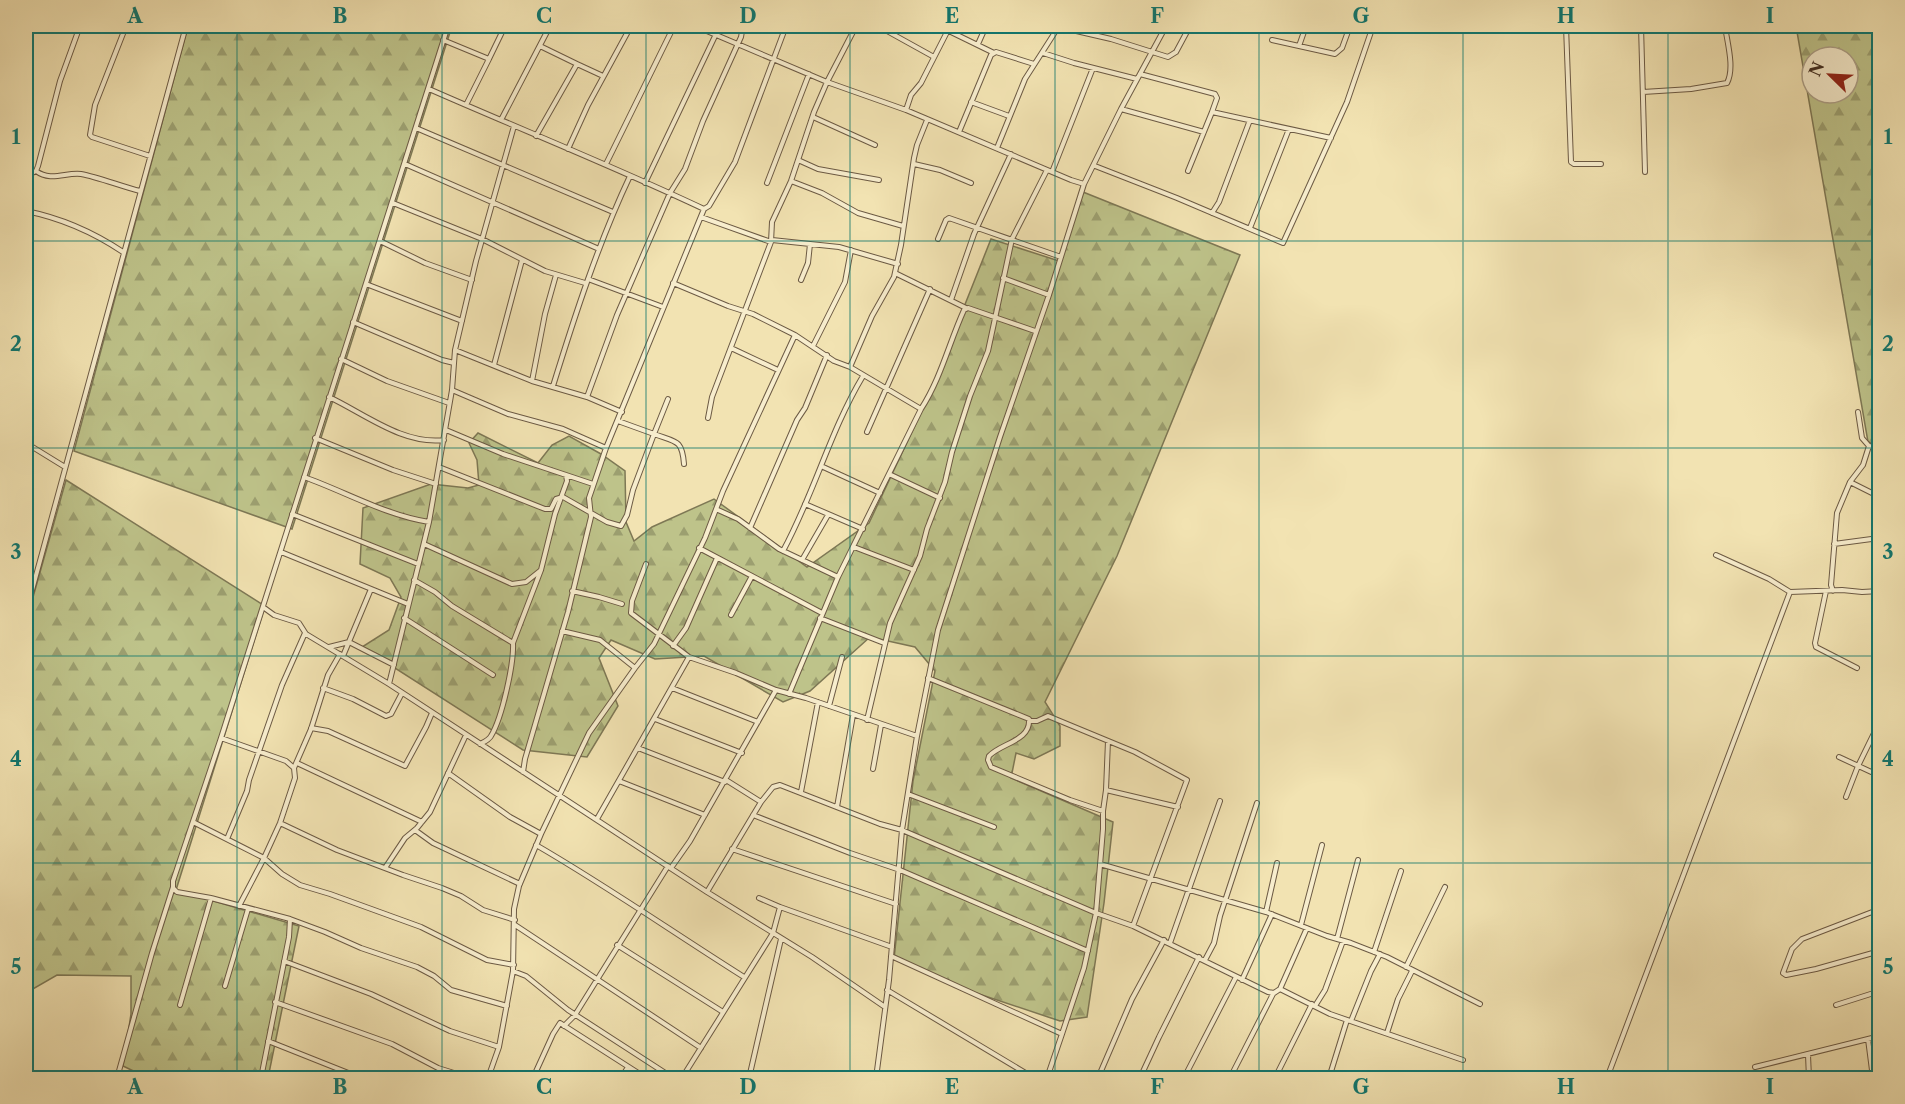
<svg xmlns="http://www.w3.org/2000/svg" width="1905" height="1104" viewBox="0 0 1905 1104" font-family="'Libre Caslon Text',serif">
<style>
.forest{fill:url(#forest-firs);stroke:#7e7855;stroke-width:1.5;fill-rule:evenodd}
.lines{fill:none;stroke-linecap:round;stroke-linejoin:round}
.street-casing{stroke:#6c5a44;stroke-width:6}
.street{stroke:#f7edcd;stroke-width:4}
.grid{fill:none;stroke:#0f766e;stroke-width:1.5;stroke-opacity:0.55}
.neatline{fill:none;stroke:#0f766e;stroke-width:2}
.grid-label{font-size:20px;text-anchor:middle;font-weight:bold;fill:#0f766e}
</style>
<defs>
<pattern id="forest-firs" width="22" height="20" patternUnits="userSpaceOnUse" patternTransform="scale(1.5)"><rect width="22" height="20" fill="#bec38a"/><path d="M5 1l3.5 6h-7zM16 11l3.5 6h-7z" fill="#9c9f70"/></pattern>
</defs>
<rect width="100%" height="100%" fill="#f2e3b2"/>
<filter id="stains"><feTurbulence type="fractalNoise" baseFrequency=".00333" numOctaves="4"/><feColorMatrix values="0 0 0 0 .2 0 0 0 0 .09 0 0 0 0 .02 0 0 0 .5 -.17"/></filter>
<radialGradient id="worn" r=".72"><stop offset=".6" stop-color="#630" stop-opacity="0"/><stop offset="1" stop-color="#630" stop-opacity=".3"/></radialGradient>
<!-- forest -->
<path class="forest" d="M188,26H452L292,529L74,451Z
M1796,26H1879V446L1868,442ZM1812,57H1848V93H1812Z
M1083,192L1240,255L1117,556L1045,702L1060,726V746L1034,759L1016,753L1011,778L1113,822L1104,903L1087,1017L1060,1021L964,989L894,959L913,781L935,671L915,647L870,637L810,691L783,702L704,656L655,659L611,640L599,658L618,706L587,757L523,750L362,647L389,630L401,597L390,578L360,564L363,508L431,484L468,488L479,485L477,460L469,443L478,433L538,463L552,445L569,436L601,454L625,471L626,522L634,541L652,527L714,499L807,567L869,523L927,400L991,239L1059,261Z
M66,480L265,606L176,890L299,926L268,1078H148L123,1066L131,1014V976L57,975L26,993V622Z"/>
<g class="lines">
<!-- street casing -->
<g class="street-casing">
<path id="street" d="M126,26L95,105L90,135L92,137L150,156
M695,26L827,82L906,110L1071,180L1084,184
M878,26L934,57
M1566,26L1571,162L1574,164H1601
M1641,26L1645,172
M1059,27L1111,39L1168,57L1176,52L1190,26
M26,29L28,26
M443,40L489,59L505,26
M1272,40L1335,54L1342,48L1350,26
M978,44L986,26
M1299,46L1306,26
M1043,53L1074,63L1137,79
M577,64L603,76
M1140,74L1215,94L1217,98L1212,112
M429,89C520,129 613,166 704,209L606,448L589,498L591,517L568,612L525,759L523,772
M1643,92L1691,89L1727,83C1735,68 1727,42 1725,26
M971,102L1009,116
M466,105L489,59
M1121,109L1204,132
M906,110L911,95L921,83L947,32H951L994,53
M813,117L875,145
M501,120L550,26
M416,128L613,212
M959,132L991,55L996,52L1034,64
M536,136L577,64L540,46
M997,148L1025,79L1059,26
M568,149L588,105L631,26
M798,160L818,169L879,180
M405,164L599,249
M606,164L674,26
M914,164L940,170L971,183
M1095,166L1177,198L1283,243L1347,102L1373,26
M36,171C51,182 66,172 81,174C98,177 123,187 140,191
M1188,171L1212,112L1331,138
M1052,172L1093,68
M26,174L28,175L36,171L38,166L60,81L80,26
M791,181L822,193L858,213L903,226
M645,183L716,34
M767,183L809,74
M393,203L482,239L545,271L585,283
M704,209L709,206L735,162L786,26
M26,211C61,218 93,232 123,252
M1212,213L1219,202L1250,120
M701,217L771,242
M1250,228L1289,129
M938,239L946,220L949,218L1061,257
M772,240L839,247L898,264
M380,241L425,263L472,280
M895,273L966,308
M1003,278L1049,295
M588,279L663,307
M801,280L808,263L810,244
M366,284L462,321
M951,300L974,234L1011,154
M353,322L442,360L454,363
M795,335L834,361L850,367L921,409
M813,346L845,282L851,250
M731,348L778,370
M455,350L532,381L587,397L622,412
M341,359L387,381L449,403
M494,365L522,260
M850,367L872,316L894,277L901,245L914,158L917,145L927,120
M532,381L545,314L556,275
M553,386C575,315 598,244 630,176
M452,390L508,414L563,429L606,448
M329,397C365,414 403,445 444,440
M587,397L617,315L670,193L685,169L703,121L741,37L743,26
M668,399L654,434C676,442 682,439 684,464
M708,418L712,397L771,242L772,222L791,181L814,112L827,82L856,26
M446,430L503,454L593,484
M867,432L930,289
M315,438L393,470L436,484
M26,443L65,467
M1869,446L1880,448
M821,466L880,493
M439,467L545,509H551L556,499L563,497L607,522L621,526L627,515L633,490L654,434L618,421
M889,474L940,498
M304,477C346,492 385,515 429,522
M1850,482L1880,497
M805,504L863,529
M718,510L738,519L779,549L838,577
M292,514L418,564
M750,528L797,420L805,408L827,355
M424,544L512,584L526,582L541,570
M1834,544L1879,538
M854,547L914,570
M699,548L822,613
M783,551C814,494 830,431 863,376
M281,552L408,604
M802,560L828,515
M646,564L632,601L631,613L689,657L736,673L776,690L806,698L917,736
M414,580L435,592L452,606L513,643C514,664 502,718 491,736C489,740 484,742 480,744
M572,591L599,597L622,604
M1826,591L1815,643L1816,647L1857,668
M1833,591L1831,585L1837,513L1850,482L1863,465L1869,446L1862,438L1858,412
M1790,592L1842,590L1862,592L1880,591
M263,607L274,615L299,623L306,634L389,684L707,892L812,957L885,1007
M26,612L186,26
M731,615L752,576
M404,618L493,675
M820,618L884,643
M513,643L541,570L555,514L567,481L566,475
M673,646L686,628L717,558
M329,647L349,642L394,665
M343,656L371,589
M635,668L654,644L705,538L723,491L795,335L753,314L728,306L673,283
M389,684L429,522L452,390L455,350L476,261L514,126
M323,688L353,699L386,716L391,714L402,693
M672,688L758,722
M789,694L838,577L921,409C941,378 949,343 964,310L968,308L1035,331
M829,706L842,657
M655,719L742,753
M867,720L890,623L920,556L927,529L945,482L952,452L970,396L988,351L1012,239L1047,170
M1030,721H1037L1048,716L1135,752L1187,780L1133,926
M311,728L328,731L405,766L426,727L432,713
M221,738L286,761L294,768
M638,748L725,782
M1839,757L1880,776
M297,763L422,822
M873,769L881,725
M448,773L510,817L541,834
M726,780L761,802
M619,781L705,815
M1106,790L1178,807
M801,792L818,702
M908,794L994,827
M1846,797L1858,766L1880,721
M837,807L853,715
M1103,811L1106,790L1108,741
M753,815L850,853L900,870L1088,951
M597,819L689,657
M193,822L264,858L282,874L300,885L330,894L421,927L487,960L514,965
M280,823L337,850L403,875L442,888L461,896L483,910L515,920
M415,830L433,843L520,884
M227,839L247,791L249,780L282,685L305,633
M536,845C607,886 674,933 744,977
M732,849L896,904
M1100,864L1266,912L1327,936L1351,943L1387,957L1480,1004
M385,868L405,838L417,828L430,812L466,735
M671,868L690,841L776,690
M707,892L761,802L773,787L780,785L880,824L902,830L1096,913L1133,926L1268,992L1274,993L1280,989L1330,1014L1463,1060
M759,898L780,907L892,947
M239,906L264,858L280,823L295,778L294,768L311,729L328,675L340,654
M1880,909L1802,939L1792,949L1783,973L1786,975L1816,969L1880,951
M1266,912L1277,863
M290,919L325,932L361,948L417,967L434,976L451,990L507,1006
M515,925L701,1048
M1301,925L1322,845
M1337,939L1358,860
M1170,943L1220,801
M617,945L723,1012
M1374,952L1401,871
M891,956L1062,1034L1084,968L1096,913L1103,829V811L1070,800L991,767L988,760L989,756C1001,743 1031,741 1029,719L928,678
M1205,960L1214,943L1220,916L1257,803
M284,961L371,994L450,1031L499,1047
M1406,967L1445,887
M513,971L526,976L568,1010L673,1078
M1242,980L1272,914
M225,986L248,909
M1280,989L1307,928
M887,990L1034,1078
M275,1002L392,1044L438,1068L470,1078
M180,1005L211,898
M1836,1005L1880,991
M1315,1006L1325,990L1343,941
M1351,1021L1371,971L1380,954
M564,1026L575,1015L668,866
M1387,1033L1398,999L1412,971
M1868,1039L1873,1078
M268,1041L361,1078
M1808,1055L1809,1078
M1755,1067L1880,1036
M686,1073L696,1078
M117,1078L152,953L173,887
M261,1078L289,937L290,919L211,898L177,892L173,888V881L221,738L448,26
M488,1078L499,1047L513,971L514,909L519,886L541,834L589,733L635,668L600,640L562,631
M533,1078L553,1034L560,1023L646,1078
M621,1078L628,1067
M682,1078L773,933L780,907
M749,1078L781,939
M876,1078L889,980L902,830L917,736L938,630L1000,437L1049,295L1084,184L1121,109L1166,26
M1047,1078L1062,1034
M1098,1078L1132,999L1164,940
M1140,1078L1159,1037L1199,957
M1184,1078L1236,977
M1230,1078L1273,994
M1275,1078L1312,1004
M1329,1078L1347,1020
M1607,1078L1790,592L1769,579L1716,555"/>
</g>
<!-- street -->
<use href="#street" class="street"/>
</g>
<!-- grid -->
<path class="grid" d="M237,26V1078M442,26V1078M646,26V1078M850,26V1078M1055,26V1078M1259,26V1078M1463,26V1078M1668,26V1078M26,241H1880M26,448H1880M26,656H1880M26,863H1880"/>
<!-- margin -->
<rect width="1905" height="1104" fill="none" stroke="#f2e3b2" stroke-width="66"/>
<!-- north arrow -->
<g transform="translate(1830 75) rotate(294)"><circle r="28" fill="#f7edcd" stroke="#ada088" stroke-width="1.5"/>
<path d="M0-4.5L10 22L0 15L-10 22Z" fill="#8f2418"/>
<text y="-9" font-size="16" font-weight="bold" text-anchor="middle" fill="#3f2c20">N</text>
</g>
<rect x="33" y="33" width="1839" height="1038" class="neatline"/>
<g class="grid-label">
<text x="135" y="23">A</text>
<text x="340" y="23">B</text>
<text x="544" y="23">C</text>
<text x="748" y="23">D</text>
<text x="952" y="23">E</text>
<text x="1157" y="23">F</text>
<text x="1361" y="23">G</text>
<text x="1566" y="23">H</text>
<text x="1770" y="23">I</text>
<text x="16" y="144">1</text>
<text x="1888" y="144">1</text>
<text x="16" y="351">2</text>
<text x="1888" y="351">2</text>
<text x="16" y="559">3</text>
<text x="1888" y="559">3</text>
<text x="16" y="766">4</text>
<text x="1888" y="766">4</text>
<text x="16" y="974">5</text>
<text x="1888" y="974">5</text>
<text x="135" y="1094">A</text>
<text x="340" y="1094">B</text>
<text x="544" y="1094">C</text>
<text x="748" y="1094">D</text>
<text x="952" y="1094">E</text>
<text x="1157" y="1094">F</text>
<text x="1361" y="1094">G</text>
<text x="1566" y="1094">H</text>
<text x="1770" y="1094">I</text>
</g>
<rect width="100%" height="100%" filter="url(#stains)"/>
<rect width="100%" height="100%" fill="url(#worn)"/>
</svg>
